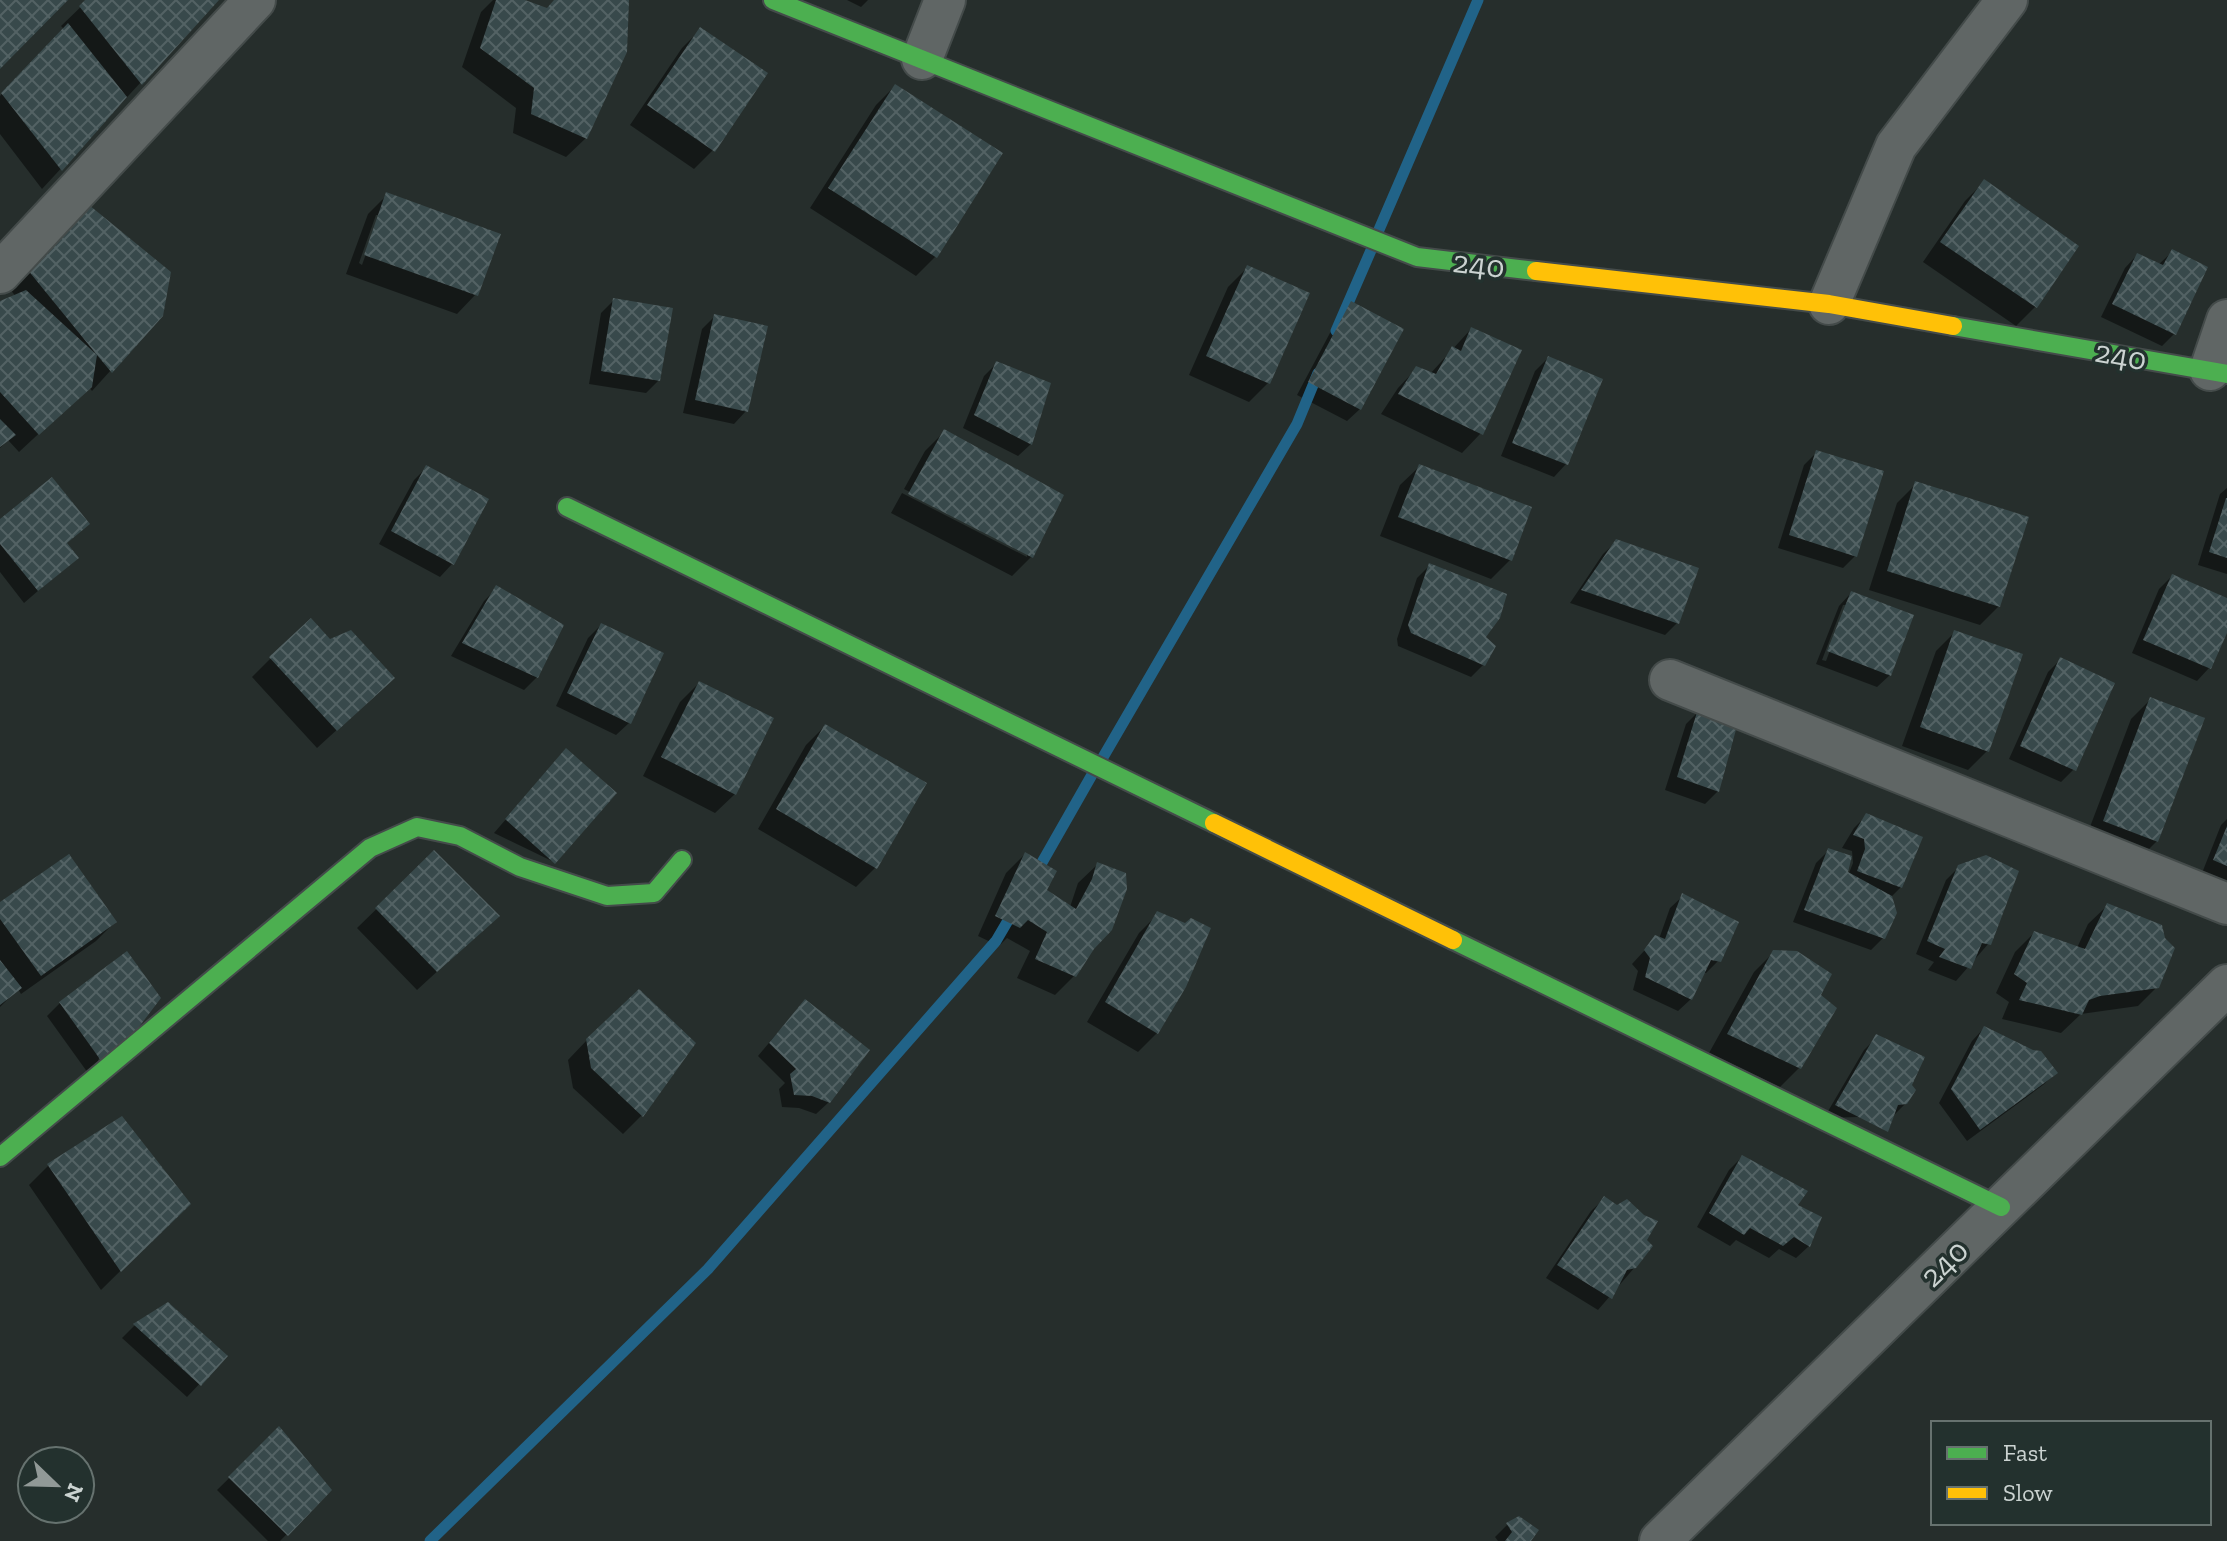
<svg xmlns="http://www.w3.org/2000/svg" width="2227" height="1541" viewBox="0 0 2227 1541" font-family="'Zilla Slab',serif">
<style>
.shadow{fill:#0007;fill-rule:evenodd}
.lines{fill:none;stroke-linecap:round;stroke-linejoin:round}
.stream{stroke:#216388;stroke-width:11}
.building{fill:url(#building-cross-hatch)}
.street-casing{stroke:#444b4a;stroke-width:44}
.fast-casing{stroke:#444b4a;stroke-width:22}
.slow-casing{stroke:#444b4a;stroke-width:22}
.street{stroke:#606665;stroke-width:40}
.fast{stroke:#4caf50;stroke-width:18}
.slow{stroke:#ffc107;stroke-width:18}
.labels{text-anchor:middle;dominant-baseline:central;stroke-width:7;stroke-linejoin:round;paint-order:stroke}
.street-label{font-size:32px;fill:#cbd3d1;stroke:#23312e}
</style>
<defs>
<pattern id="building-cross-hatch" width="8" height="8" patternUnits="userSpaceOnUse" patternTransform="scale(2)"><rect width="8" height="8" fill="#38494b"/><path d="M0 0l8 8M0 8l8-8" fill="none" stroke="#536264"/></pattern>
</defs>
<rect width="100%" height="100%" fill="#262e2c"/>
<!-- shadow -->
<path class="shadow" d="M88,0H217L42,189L0,134V96L64,29L61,26Z
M493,0H519L547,10L555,0H627L586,138L566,157L513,133L516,108L462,67L481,12Z
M847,0H868L861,7Z
M701,29L713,150L694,169L630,125L682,48Z
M895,86L935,257L916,276L810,208L876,105Z
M1984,182L2077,246L2035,307L2016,326L1923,262L1965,201Z
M387,195L476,294L457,314L346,274L368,214ZM376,215H380L362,265L359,263Z
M89,207L161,315L92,391L89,387L19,452L8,440L0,448V303L16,297L10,289Z
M2172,252L2174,334L2162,346L2101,317L2125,268L2137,255L2158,265Z
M1247,268L1268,383L1249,402L1189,375L1228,287Z
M614,300L658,381L646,393L589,384L601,313Z
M1352,303L1360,409L1347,421L1297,395L1339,316Z
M715,316L746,411L734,424L683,413L702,329Z
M1471,329L1481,433L1462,453L1381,414L1398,388L1417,368L1430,374Z
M1548,358L1566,464L1554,477L1501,456L1535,371Z
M997,363L1031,444L1018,456L963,428L984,376Z
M944,432L1062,496L1031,557L1012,576L891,513L902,493L1027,557V553L904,489L925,451Z
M1817,452L1855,556L1843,568L1778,548L1804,465Z
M1420,466L1510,560L1491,579L1380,536L1400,485Z
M426,468L452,564L440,577L379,544L414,480Z
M1916,484L1999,606L1980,625L1869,590L1897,503Z
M2227,488V574L2198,565L2220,494Z
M0,522L65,544L76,558L24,603L0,572Z
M1616,542L1677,623L1665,635L1570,603L1603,554Z
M1430,565L1483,637V665L1471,677L1398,646L1397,639L1417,578Z
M2172,576L2227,600V628L2209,668L2197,681L2132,653L2159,589Z
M497,588L537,677L524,690L451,656L484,601Z
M1851,593L1890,675L1877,687L1816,664L1839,606ZM1843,605H1847L1826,661L1822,660Z
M601,625L629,723L616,735L556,706L588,638Z
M1955,632L1987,751L1968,770L1902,746L1936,651Z
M271,658L374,696L317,748L252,677Z
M2060,660L2074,769L2061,782L2009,759L2048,672Z
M699,683L735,794L715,813L643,776L680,702Z
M2150,700L2157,841L2138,860L2085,840L2131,719Z
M1699,711L1718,791L1705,804L1665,790L1686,724Z
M825,726L875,868L856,887L758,829L806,745Z
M554,764V862L494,833Z
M1867,815L1901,887L1890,898L1883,938L1871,950L1793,922L1816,863L1829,850L1847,878L1853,863L1852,851L1842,848L1854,828Z
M2227,819V883L2202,873L2221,825Z
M434,853L478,934L417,990L357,928Z
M1025,854L1044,891L1070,907L1078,883L1098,864L1092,948L1074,976L1055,995L1017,978L1030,951L1007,938L999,946L978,936L1006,873Z
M1959,867L1989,943L1956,981L1928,970L1934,962L1916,954L1946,880Z
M1683,896L1719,960L1706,973H1703L1691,999L1678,1011L1633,990L1638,971L1632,964L1656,938L1659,939L1670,908Z
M0,905L115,922L96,941L21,994L18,989L0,1007Z
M2108,905L2157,987L2138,1006L2081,1014L2061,1033L2002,1019L2009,1002L1996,993L2015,952L2034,933L2077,948L2088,924Z
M1158,914L1157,1033L1138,1052L1087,1022L1139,933Z
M1774,952L1818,995L1799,1068L1780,1087L1709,1053L1754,972Z
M127,954L93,1080L47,1016L60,1003Z
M793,1014L829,1102L816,1114L799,1108L782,1107L779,1089L785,1083L758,1056Z
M1984,1028L2056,1073L2043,1085L1967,1141L1939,1103L1972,1041Z
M1877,1037L1910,1085L1906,1103L1893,1116L1824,1118L1864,1050Z
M587,1040L642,1115L623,1134L573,1088L568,1060Z
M121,1119L189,1203L101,1290L29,1185L48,1166Z
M1742,1157L1795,1205L1809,1246L1796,1258L1779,1249L1769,1258L1736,1240L1730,1246L1697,1227L1729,1170Z
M1604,1199L1645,1241L1635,1267L1598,1310L1546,1278L1591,1211Z
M168,1304L225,1357L187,1397L122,1338L134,1326Z
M279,1429L330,1490L280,1541H268L217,1490Z
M1508,1524L1528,1541H1498L1495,1537Z"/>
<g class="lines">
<!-- stream -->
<path class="stream" d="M1378,232L1478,0
M1336,331L1372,248
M1102,759L1297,424L1318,373
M1036,873L1093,773
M430,1541L708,1269L996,941L1013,912"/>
</g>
<!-- building -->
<path class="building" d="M0,0H68L0,69Z
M85,0H219L142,85L79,6Z
M496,0H525L547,8L554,0H629L627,52L587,139L531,114L534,88L480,48Z
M68,23L127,97L62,171L1,93Z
M700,27L768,73L715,152L647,105Z
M895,84L1003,153L937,258L828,188Z
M1984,179L2079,246L2037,308L1940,242Z
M386,192L501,234L478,296L364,255Z
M89,205L171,272L163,316L112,373L97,355L92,387L39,435L0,392V301L26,290L97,355L27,269Z
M2172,249L2208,267L2176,335L2112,304L2137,253L2163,265Z
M1247,265L1310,293L1270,384L1206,356Z
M613,298L673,308L660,381L601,371Z
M1351,301L1404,329L1361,410L1308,382Z
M714,314L768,326L748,412L695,400Z
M1471,327L1522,350L1483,435L1398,394L1416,366L1436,374L1452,346L1461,351Z
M1548,356L1603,379L1568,465L1512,443Z
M996,361L1051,383L1032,445L974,415Z
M0,419L16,435L0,447Z
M944,429L1064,495L1033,558L908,494Z
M1816,450L1884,471L1857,557L1789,535Z
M1419,464L1532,507L1512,561L1398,517Z
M426,465L489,499L454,565L391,531Z
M52,477L90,524L67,543L79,558L38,591L0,544V519Z
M1915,481L2029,517L2000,607L1887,571Z
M2226,498H2227V558L2209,552Z
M1616,539L1699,568L1679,624L1581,590Z
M1429,563L1507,594L1500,618L1486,637L1496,646L1485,666L1411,633L1408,625Z
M2172,574L2227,598V633L2211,669L2143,640Z
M496,585L564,625L538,678L462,643Z
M1851,591L1914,615L1891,676L1827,651Z
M311,618L330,639L351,630L395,678L337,731L269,657Z
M601,623L664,653L631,724L567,693Z
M1954,630L2023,654L1989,752L1920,727Z
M2060,657L2115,683L2076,771L2020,746Z
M699,681L774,718L736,795L661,757Z
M2150,697L2205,718L2158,842L2103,821Z
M1698,709L1737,726L1719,792L1677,777Z
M825,724L927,783L877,869L776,809Z
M566,748L617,793L555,864L505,819Z
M1866,813L1923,837L1902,888L1857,871L1865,849L1864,839L1853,835Z
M2227,826V866L2213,860Z
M1828,848L1852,856L1848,872L1892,896L1897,913L1885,939L1804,910Z
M434,850L500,916L437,972L375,908Z
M1025,852L1057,871L1047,890L1076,909L1092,879L1097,862L1126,873L1127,889L1112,930L1094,949L1076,977L1035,959L1047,932L1028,920L1020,928L995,916Z
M69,854L117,922L41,976L0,919V902Z
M1986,855L2019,871L1991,945L1982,943L1971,969L1939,957L1945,949L1927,941L1958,865Z
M1682,893L1739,922L1721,962L1711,960L1692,1000L1645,977L1650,958L1644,950L1655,935L1665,939Z
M2107,903L2162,925L2165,938L2175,948L2159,988L2100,996L2089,1000L2082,1015L2019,1000L2027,983L2014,974L2034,931L2085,949Z
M1157,911L1185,923L1191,918L1211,928L1186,987L1158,1034L1105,1002Z
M1773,950L1797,951L1832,974L1821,995L1837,1008L1801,1069L1727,1034Z
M127,951L161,998L107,1069L59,1002Z
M0,960L22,988L0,1005Z
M639,989L696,1043L643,1117L591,1068L586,1039Z
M805,999L870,1050L830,1103L812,1096L794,1095L790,1074L796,1069L769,1043Z
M1984,1026L2033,1050L2041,1051L2058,1073L1980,1130L1951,1089Z
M1876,1034L1925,1057L1912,1085L1916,1090L1907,1104L1898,1105L1888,1132L1835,1105Z
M122,1116L191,1204L121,1272L47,1164Z
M1742,1155L1808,1191L1798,1205L1822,1217L1810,1247L1794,1237L1783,1246L1750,1228L1744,1235L1709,1213Z
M1604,1196L1617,1205L1627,1199L1644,1215L1658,1221L1647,1240L1653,1246L1636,1268L1627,1270L1612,1299L1557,1265Z
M168,1302L228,1356L201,1386L133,1324Z
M279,1426L332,1490L288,1536L228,1477Z
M1519,1516L1539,1530L1531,1541H1505L1512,1532L1506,1523Z"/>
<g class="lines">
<!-- street casing -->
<g class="street-casing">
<path id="street" d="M922,59L945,0
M0,273L255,0
M1829,304L1896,146L2007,0
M2210,370L2227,320
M1670,680L2227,904
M1660,1541L2227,985"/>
</g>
<!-- fast casing -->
<g class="fast-casing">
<path id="fast" d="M773,0L1417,257L1536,271
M1953,326L2227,374
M567,507L1214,823
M1453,940L2001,1207
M0,1157L370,848L417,827L460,836L520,867L607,896L654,893L682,860"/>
</g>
<!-- slow casing -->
<g class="slow-casing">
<path id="slow" d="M1536,271L1829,304L1953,326
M1214,823L1453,940"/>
</g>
<!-- street -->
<use href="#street" class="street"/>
<!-- fast -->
<use href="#fast" class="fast"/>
<!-- slow -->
<use href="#slow" class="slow"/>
</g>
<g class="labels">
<!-- street labels -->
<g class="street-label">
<text transform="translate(1479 264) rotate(7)">240</text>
<text transform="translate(2121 355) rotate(10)">240</text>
<text transform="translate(1944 1263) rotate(-44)">240</text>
</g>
</g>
<!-- legend -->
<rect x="1931" y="1421" width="280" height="104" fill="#23312e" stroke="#66726f" stroke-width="2"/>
<rect x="1947" y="1447" width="40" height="12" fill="#4caf50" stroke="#66726f" stroke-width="2"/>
<text x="2003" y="1461" font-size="24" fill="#cbd3d1">Fast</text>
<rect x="1947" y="1487" width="40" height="12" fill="#ffc107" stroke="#66726f" stroke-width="2"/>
<text x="2003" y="1501" font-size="24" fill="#cbd3d1">Slow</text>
<!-- north arrow -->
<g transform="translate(56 1485) rotate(113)"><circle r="38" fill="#23312e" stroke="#66726f" stroke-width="2"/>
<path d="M0-6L14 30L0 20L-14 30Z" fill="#919997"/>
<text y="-12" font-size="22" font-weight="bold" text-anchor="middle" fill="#cbd3d1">N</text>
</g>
</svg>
